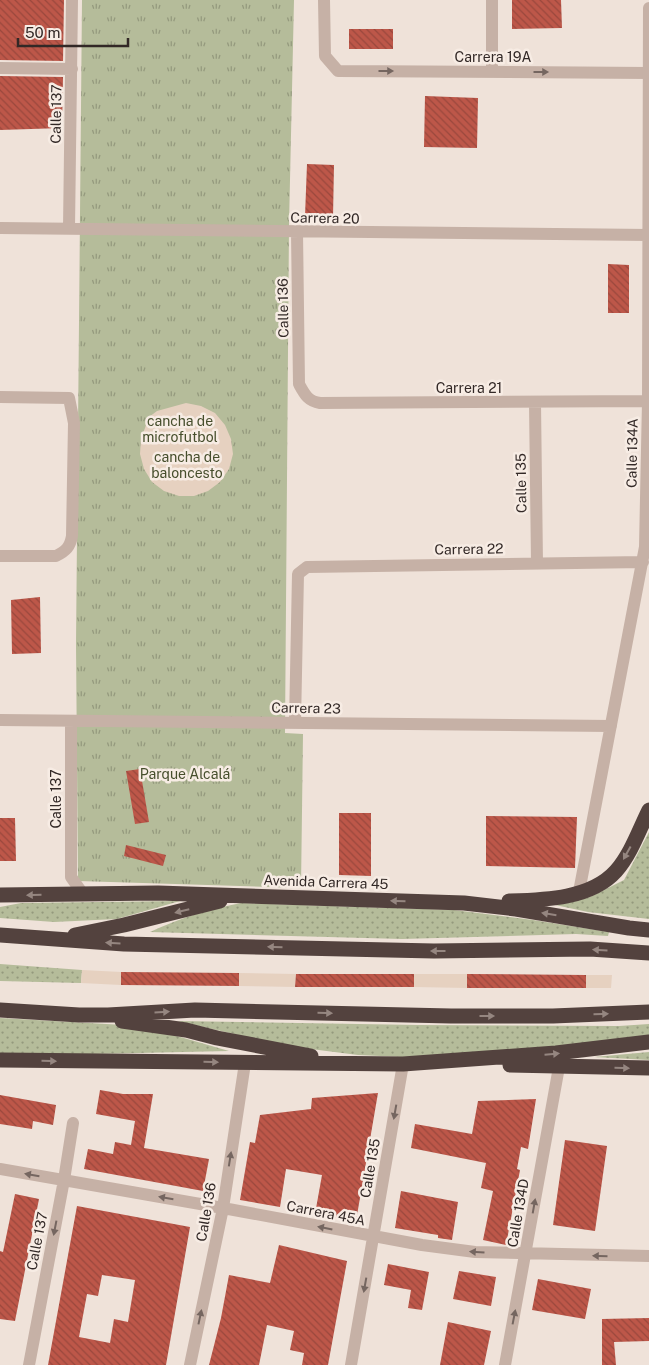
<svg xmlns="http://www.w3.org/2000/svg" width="649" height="1365" viewBox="0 0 649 1365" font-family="'Public Sans',sans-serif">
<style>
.grass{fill:url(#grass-dots)}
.park{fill:url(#park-tufts)}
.plaza{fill:#e6d1c0}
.building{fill:url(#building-back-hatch);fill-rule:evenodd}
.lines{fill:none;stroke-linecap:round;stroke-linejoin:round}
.street{stroke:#c6b1a6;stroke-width:12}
.highway{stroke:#53423e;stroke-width:15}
.oneway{fill:#756660}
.oneway2{fill:#958680}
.labels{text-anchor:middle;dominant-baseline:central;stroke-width:5;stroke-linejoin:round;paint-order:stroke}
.street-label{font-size:14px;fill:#322826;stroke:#f7ece4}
.park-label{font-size:14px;fill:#464e2c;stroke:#f7ece4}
</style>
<defs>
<pattern id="grass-dots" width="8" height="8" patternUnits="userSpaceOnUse" patternTransform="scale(1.25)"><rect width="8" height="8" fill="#b5bc9a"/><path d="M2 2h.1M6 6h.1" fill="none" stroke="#94997d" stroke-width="1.8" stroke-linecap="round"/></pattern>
<pattern id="park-tufts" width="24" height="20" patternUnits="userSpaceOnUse" patternTransform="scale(1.25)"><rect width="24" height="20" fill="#b5bc9a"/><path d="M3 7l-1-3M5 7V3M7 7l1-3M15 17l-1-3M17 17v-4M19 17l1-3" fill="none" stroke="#94997d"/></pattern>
<pattern id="building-back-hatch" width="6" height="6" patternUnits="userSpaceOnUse" patternTransform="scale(1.25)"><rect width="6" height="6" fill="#bd5749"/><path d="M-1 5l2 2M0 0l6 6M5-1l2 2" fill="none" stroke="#9a483d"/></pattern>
</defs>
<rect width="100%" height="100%" fill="#efe2d9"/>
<!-- grass -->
<path class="grass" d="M649,832V919L588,912L555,905L590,897L624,880Z
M180,901L117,919L54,922L0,918V907L21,903Z
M241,903L454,910L533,920L609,932L608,936L576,934L402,939L150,932C180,918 209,909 241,903Z
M0,964L82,970L81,983L0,981Z
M0,1018L124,1025L170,1034L229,1051L92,1054H0Z
M177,1021L418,1025L619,1026L649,1024V1036L528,1050L403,1057L358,1055L287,1046Z
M649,1052V1060L594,1057Z"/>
<!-- park -->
<path class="park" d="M82,0H294L289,225L285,733L303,734L301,888L78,881L76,644Z"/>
<!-- plaza -->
<path class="plaza" d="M186,403L201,406L215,413L225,425L231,439L233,454L229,469L220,482L208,491L194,496H179L164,491L152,482L144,469L140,454L141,439L149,417L157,411Z
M82,970L121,972V985L81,983Z
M239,973L296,974L295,987L239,986Z
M414,974H467V988L414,987Z
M586,975H612L611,988H586Z"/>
<!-- building -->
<path class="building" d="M0,0H64L63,61L0,60Z
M512,0H561L562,28L512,29Z
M349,29H393V49H349Z
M0,76L63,77L62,128L0,130Z
M425,96L478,98L477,148L424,147Z
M307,164L334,165L333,217L305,216Z
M608,264L629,265V313H608Z
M40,597L41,653L12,654L11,600Z
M140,769L149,822L135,824L126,771Z
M339,813H371V876L339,875Z
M486,816L577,817L575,868L486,866Z
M0,818H15L16,861H0Z
M126,845L166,855L163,866L124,856Z
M121,972L239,973V986L121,985Z
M296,974H414V987H295Z
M467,974L586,975V988H467Z
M100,1090L123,1094H153L144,1148L209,1159L203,1191L84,1169L88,1149L113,1154L115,1142L131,1145L135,1121L96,1114Z
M378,1093L356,1221L315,1214L322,1175L286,1169L280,1207L240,1200L250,1142L255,1143L260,1115L311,1109L312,1098Z
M0,1095L56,1105L53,1125L33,1121L32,1129L0,1124Z
M536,1099L528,1149L521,1147L517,1169L520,1170L506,1245L483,1240L493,1191L481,1188L486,1163L411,1148L415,1124L472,1134L478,1101Z
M565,1140L607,1146L595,1231L553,1225Z
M401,1191L458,1202L452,1240L438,1238V1235L395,1228Z
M15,1194L39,1199L15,1321L0,1319V1251L3,1252Z
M77,1206L190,1227L166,1365H48ZM102,1275L135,1280L128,1322L114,1319L110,1343L79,1337L87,1294L98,1296Z
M279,1245L347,1261L328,1365H302L304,1353L290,1350L294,1331L267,1325L259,1365H209L221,1318L229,1275L270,1283Z
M388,1264L429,1272L422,1310L408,1308L411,1290L384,1285Z
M459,1271L496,1277L491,1306L453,1299Z
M538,1279L591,1289L585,1319L532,1310Z
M649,1318V1341L614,1342L616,1365H602V1319Z
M448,1322L491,1331L484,1365H440Z"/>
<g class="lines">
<!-- street -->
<path class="street" d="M324,0L325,56L338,71L649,73
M0,68L72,69
M492,72V0
M0,228L649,235
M69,228L72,0
M297,232L299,384C305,395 308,401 320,403L649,401
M0,397L69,398L74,423L72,536C70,547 66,551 56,556H0
M535,403L537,563
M0,720L611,726
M71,721V877L83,894
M295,723L298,574L307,567L643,562
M579,892L645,547L648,401L649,8
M0,1169L223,1208L422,1245L475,1252L649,1256
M29,1365L64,1180L73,1123
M190,1365L223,1208L245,1063
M351,1365L403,1064
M505,1365L559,1067"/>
<!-- highway -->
<path class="highway" d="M0,895L158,893L464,903L516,909L629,928L649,930
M509,901C544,900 591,899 616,871C631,854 639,830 649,810
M0,935L124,944L434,951L590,949L649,953
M75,935L124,925L220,901
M0,1010L79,1015H108L195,1010L451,1016H553L649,1012
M122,1021L186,1030L217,1038L311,1056
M0,1060L403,1064L556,1053L649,1042
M510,1065L649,1068"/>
</g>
<!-- one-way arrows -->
<defs><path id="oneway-solid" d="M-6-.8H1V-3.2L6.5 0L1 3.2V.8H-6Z" transform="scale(1.25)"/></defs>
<g class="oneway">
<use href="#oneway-solid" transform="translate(386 71)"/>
<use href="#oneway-solid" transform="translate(541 72)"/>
<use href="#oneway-solid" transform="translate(395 1112) rotate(100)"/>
<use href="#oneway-solid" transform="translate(230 1159) rotate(-81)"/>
<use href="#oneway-solid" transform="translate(32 1175) rotate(-170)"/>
<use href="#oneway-solid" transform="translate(166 1198) rotate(-170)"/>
<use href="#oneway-solid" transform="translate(534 1206) rotate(-80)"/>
<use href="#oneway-solid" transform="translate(55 1228) rotate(101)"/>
<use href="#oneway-solid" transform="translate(325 1228) rotate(-169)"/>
<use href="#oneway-solid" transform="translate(477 1252) rotate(-176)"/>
<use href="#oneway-solid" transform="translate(600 1256) rotate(-179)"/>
<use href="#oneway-solid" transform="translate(365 1285) rotate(100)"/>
<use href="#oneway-solid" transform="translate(200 1317) rotate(-78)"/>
<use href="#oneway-solid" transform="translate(514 1317) rotate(-79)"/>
</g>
<g class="oneway2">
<use href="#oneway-solid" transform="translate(627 853) rotate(119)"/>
<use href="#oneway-solid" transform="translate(34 895) rotate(179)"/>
<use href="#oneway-solid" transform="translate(398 901) rotate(-178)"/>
<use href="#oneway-solid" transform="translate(182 911) rotate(166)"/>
<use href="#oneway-solid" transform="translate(549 914) rotate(-171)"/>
<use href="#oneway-solid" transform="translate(113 943) rotate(-177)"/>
<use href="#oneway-solid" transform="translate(275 947) rotate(-178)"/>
<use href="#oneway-solid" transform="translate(600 950) rotate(-177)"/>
<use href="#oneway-solid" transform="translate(438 951) rotate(-180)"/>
<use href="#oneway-solid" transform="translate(162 1012) rotate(-3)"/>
<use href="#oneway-solid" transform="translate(325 1013) rotate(1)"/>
<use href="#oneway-solid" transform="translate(601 1014) rotate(-2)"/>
<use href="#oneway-solid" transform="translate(487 1016)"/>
<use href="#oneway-solid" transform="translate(552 1054) rotate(-5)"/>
<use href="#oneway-solid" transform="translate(49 1061) rotate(1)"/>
<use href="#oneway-solid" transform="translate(211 1062) rotate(1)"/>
<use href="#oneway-solid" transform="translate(622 1068) rotate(1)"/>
</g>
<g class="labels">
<!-- street labels -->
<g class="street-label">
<text x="493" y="57">Carrera 19A</text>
<text transform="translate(56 114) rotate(-89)">Calle 137</text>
<text transform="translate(325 218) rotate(1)">Carrera 20</text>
<text transform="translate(283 308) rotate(-91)">Calle 136</text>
<text x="469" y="388">Carrera 21</text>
<text transform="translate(632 453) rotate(-89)">Calle 134A</text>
<text transform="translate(521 483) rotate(-91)">Calle 135</text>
<text transform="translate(469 549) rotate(-1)">Carrera 22</text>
<text transform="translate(306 708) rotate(1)">Carrera 23</text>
<text transform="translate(56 799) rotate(-90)">Calle 137</text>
<text transform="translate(326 882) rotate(2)">Avenida Carrera 45</text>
<text transform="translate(370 1168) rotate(-80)">Calle 135</text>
<text transform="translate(206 1212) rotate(-80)">Calle 136</text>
<text transform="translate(326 1213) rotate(11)">Carrera 45A</text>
<text transform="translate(518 1213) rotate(-80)">Calle 134D</text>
<text transform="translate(37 1241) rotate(-79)">Calle 137</text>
</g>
<!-- park labels -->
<g class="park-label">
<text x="180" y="421">cancha de<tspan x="180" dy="16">microfutbol</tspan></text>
<text x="187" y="457">cancha de<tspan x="187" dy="16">baloncesto</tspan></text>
<text x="185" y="774">Parque Alcalá</text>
</g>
</g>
<!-- scale -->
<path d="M18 38v8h110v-8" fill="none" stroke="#322826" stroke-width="2.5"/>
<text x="25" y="38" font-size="15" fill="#322826" stroke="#f7ece4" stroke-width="4" paint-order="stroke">50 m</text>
</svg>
